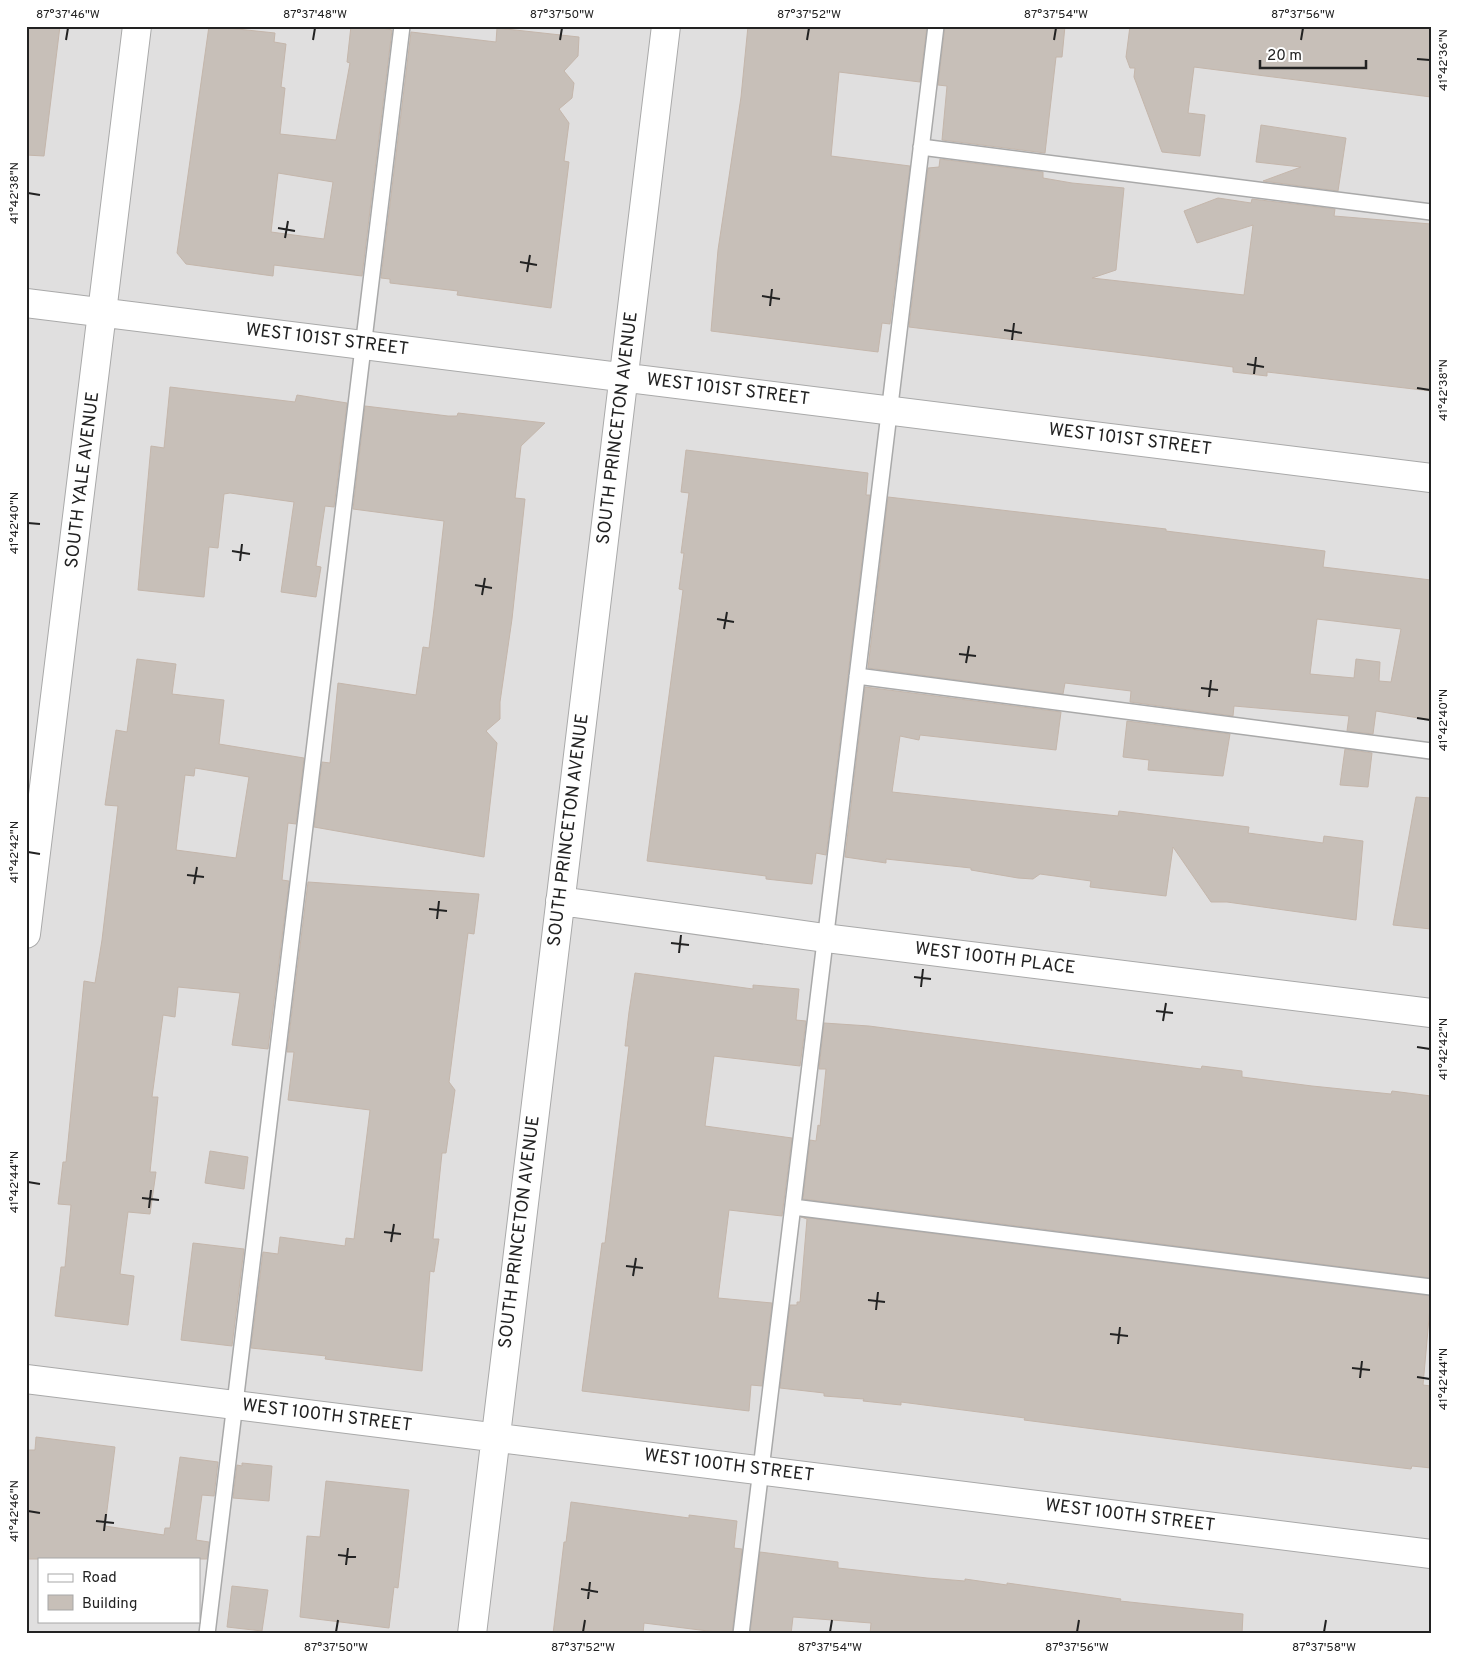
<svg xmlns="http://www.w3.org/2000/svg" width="1457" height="1660" viewBox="0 0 1457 1660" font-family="Overpass,sans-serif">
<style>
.residential{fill:#e0dfdf;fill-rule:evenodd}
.building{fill:#c7bfb8;stroke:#c4b6ab;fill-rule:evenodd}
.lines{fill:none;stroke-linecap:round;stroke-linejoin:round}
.service-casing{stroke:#a9a9a9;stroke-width:18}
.minor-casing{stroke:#a9a9a9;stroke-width:30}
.service{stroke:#fff;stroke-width:15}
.minor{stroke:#fff;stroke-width:28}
.ticks{fill:none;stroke:#222;stroke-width:2}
.labels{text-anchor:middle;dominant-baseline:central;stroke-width:4.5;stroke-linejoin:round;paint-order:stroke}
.street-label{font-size:18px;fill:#222;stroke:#fff}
.neatline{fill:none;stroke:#222;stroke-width:2}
.ticks-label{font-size:12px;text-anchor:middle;fill:#222}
</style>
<rect width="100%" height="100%" fill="#f2efe9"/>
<!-- residential -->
<path class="residential" d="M26,26H1431V1634H26ZM39,1559H199V1621H39Z"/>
<!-- building -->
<path class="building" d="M26,26H60L44,156L26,155Z
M209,26L275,33L274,42L286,44L281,87L285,88L280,134L336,140L350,63L347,62L351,26H382V28L392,30L362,276L274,265L273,276L186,264L177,253ZM278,173L333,182L324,239L271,232Z
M748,26H927L920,82L839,72L831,156L910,166L890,324L882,323L878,352L711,331L718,250L741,97Z
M945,26H1065L1062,57H1056L1045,153L942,140L947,86L938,85Z
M1130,26H1431V97L1194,67L1188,113L1205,115L1200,156L1162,152L1134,77L1135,68H1130L1126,57Z
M497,28L579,37L578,56L564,71L574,83L572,98L559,109L569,123L564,161L569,162L551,308L457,295L458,291L390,283V279L381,278L411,32L496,42Z
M1261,125L1346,138L1338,191L1263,181L1301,167L1256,162Z
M940,159L1043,172V178L1072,183L1124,188L1116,270L1092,278L1244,295L1253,225L1197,243L1184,211L1218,198L1251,203L1252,199L1335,209L1334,216L1431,224V391L1267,372V376L1233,372V367L1148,356L909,327L928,168L939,167Z
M170,387L295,402L297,395L347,403L334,507L325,506L316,566L321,567L316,597L281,592L294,502L230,493L224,494L218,548L209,547L204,597L138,590L151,446L164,448Z
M365,406L448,416H457L458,413L545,423L521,446L515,498L525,499L512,619L500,702V719L486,731L497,743L484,857L314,827L322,762L330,763L338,683L416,695L423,647L429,648L434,609L444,521L353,509Z
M686,450L868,473L866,495H870L826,855L816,853L812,884L766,879V876L647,861L683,590L679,589L684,553H681L689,493L681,492Z
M888,497L1166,529V531L1325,551L1323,567L1431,580V720L1376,711L1373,734L1347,731L1349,716L1234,706L1233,716L1130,702L1131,691L1065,683L1063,694L868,668ZM1317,619L1401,629L1391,682L1379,681L1380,662L1356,659L1354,678L1310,674Z
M137,659L176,664L172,694L224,700L219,744L304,758L296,824L288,823L282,880L289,881L268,1049L232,1045L240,993L178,987L175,1017L163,1015L152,1097H158L150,1172H156L150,1214L128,1212L120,1274L134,1276L128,1325L55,1316L61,1267H65L71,1205L58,1204L63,1162H66L84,981L95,983L102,940L118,806L105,805L116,730L127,732ZM195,768L249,777L236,858L176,850L185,775L194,776Z
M865,687L1061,712L1056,750L920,735L919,740L900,736L892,792L1118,816L1119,811L1249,827L1248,833L1323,843L1324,836L1363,841L1356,920L1227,902H1211L1173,847L1166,896L1090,887L1091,881L1040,874L1033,879L1018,878L971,870V868L886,859V863L845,857Z
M1127,721L1230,734L1223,776L1148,770L1149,760L1123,757Z
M1345,749L1372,753L1368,787L1340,785Z
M1416,797L1431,798V929L1393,925Z
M308,882L479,894L474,934L468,933L449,1082L455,1090L446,1153H442L433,1239H439L434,1272L430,1271L422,1371L325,1359L326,1356L251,1348L263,1252L278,1254L280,1237L345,1246L346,1238L354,1239L370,1110L288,1100L294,1052H287Z
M635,973L753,989V985L799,989L796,1020L806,1021L800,1066L714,1056L705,1126L792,1138L782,1216L729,1210L718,1298L772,1303L762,1386L751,1385L749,1411L582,1391L602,1243H605L629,1046H625L629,1012Z
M824,1023L869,1026L1201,1069L1202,1066L1242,1071V1077L1312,1086L1391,1094L1392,1091L1431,1096V1278L803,1199L810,1140L816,1141L818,1125L820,1126L826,1069H819Z
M210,1151L248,1157L244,1189L205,1183Z
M801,1217L1431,1296L1423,1385L1431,1386V1468L1412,1466L1411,1469L1257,1450L1024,1420L1025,1418L901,1402V1405L863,1401L864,1399L824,1396V1393L780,1388L790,1305H797V1302H800L807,1219Z
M193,1243L244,1249L232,1346L181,1340Z
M36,1437L115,1447L105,1526L164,1535L165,1528H170L180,1457L218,1462L214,1496L202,1495L196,1540L209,1542L207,1559H26V1450H35Z
M242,1463L272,1466L269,1501L233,1498L237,1465L242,1466Z
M326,1481L409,1490L398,1588L394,1587L389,1628L300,1617L307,1536L320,1537Z
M571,1502L689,1518V1515L737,1521L734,1548L742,1549L732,1634L644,1623L643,1634H553L564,1542H566Z
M760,1552L838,1562V1568L927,1578L965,1581V1579L1007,1585V1583L1121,1599L1120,1601L1243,1614L1242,1634H870L871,1623L793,1617L791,1634H750Z
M232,1586L268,1590L262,1631L227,1627Z"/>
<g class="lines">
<!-- service casing -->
<g class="service-casing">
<path id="service" d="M921,147L1431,212
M857,676L1431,751
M793,1207L1431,1287
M207,1634L402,26
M741,1634L936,26"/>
</g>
<!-- minor casing -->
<g class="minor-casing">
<path id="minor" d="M26,303L1431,478
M560,901L825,938L1431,1013
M26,934L137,26
M26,1379L1431,1554
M472,1634L666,26"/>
</g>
<!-- service -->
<use href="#service" class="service"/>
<!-- minor -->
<use href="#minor" class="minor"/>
</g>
<!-- ticks -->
<path class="ticks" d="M66,40L68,28M313,40L315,28M560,40L562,28M807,40L809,28M1054,40L1056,28M1301,40L1303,28M1417,59L1430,60M28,193L40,195M278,228L295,231M285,238L288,221M520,262L537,265M527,272L530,255M762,296L780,299M770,306L772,289M1004,330L1022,333M1012,340L1014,323M1247,364L1264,367M1254,374L1256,357M1417,388L1430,390M28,523L40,524M232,551L250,554M240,561L242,544M475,585L492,588M482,595L485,578M717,619L734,622M724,629L727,612M959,654L976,656M966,663L969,646M1201,688L1218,690M1209,697L1211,680M1417,718L1430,720M28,852L40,854M187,875L204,877M194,884L197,867M429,909L447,911M437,919L439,901M671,943L689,945M679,953L681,935M914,977L931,979M921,987L923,969M1156,1011L1173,1013M1163,1021L1166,1003M1417,1047L1430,1049M28,1182L40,1184M142,1198L159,1200M149,1208L151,1190M384,1232L401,1234M391,1242L394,1224M626,1266L643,1268M633,1276L636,1258M868,1300L885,1302M876,1310L878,1292M1110,1334L1128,1336M1118,1344L1120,1327M1352,1368L1370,1370M1417,1377L1430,1379M1360,1378L1362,1361M28,1511L40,1513M96,1521L114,1523M104,1531L106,1514M338,1555L356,1557M346,1565L348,1548M581,1589L598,1592M588,1599L590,1582M336,1632L338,1620M583,1632L585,1620M830,1632L832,1620M1077,1632L1079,1620M1324,1632L1326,1620"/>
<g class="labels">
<!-- street labels -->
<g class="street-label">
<text transform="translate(327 340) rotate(7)">WEST 101ST STREET</text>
<text transform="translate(728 390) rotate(7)">WEST 101ST STREET</text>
<text transform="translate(618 428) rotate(-83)">SOUTH PRINCETON AVENUE</text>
<text transform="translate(1130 440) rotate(7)">WEST 101ST STREET</text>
<text transform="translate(83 480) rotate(-83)">SOUTH YALE AVENUE</text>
<text transform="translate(569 830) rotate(-83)">SOUTH PRINCETON AVENUE</text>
<text transform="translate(995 959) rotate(7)">WEST 100TH PLACE</text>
<text transform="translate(520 1232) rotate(-83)">SOUTH PRINCETON AVENUE</text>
<text transform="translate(327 1416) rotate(7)">WEST 100TH STREET</text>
<text transform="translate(729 1466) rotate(7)">WEST 100TH STREET</text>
<text transform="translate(1130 1516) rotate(7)">WEST 100TH STREET</text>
</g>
</g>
<!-- border -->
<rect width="1457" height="1660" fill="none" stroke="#ffffff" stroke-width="55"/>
<!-- legend -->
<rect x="38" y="1558" width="162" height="65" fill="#ffffff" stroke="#a7a7a7"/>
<rect x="48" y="1574" width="25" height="8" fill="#ffffff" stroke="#a7a7a7"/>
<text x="82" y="1582" font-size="15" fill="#222222">Road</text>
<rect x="48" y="1595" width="25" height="15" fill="#c7bfb8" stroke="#a7a7a7"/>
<text x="82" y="1608" font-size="15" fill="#222222">Building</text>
<!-- scale -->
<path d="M1260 60v8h106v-8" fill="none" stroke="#222222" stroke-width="2.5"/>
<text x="1267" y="60" font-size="15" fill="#222222" stroke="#ffffff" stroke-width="4" paint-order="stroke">20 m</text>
<rect x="28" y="28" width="1402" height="1604" class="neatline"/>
<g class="ticks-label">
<text x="68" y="18">87°37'46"W</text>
<text x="315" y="18">87°37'48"W</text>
<text x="562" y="18">87°37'50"W</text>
<text x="809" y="18">87°37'52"W</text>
<text x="1056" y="18">87°37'54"W</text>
<text x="1303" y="18">87°37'56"W</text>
<text transform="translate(1443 60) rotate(-90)" y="4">41°42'36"N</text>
<text transform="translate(14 193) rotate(-90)" y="4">41°42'38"N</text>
<text transform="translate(1443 390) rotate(-90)" y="4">41°42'38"N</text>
<text transform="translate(14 523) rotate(-90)" y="4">41°42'40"N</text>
<text transform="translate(1443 720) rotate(-90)" y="4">41°42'40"N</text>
<text transform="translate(14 852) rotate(-90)" y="4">41°42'42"N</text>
<text transform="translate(1443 1049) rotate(-90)" y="4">41°42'42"N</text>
<text transform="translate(14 1182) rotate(-90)" y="4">41°42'44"N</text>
<text transform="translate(1443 1379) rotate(-90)" y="4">41°42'44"N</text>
<text transform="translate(14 1511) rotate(-90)" y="4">41°42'46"N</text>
<text x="336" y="1651">87°37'50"W</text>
<text x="583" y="1651">87°37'52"W</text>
<text x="830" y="1651">87°37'54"W</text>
<text x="1077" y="1651">87°37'56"W</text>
<text x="1324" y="1651">87°37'58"W</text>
</g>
</svg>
